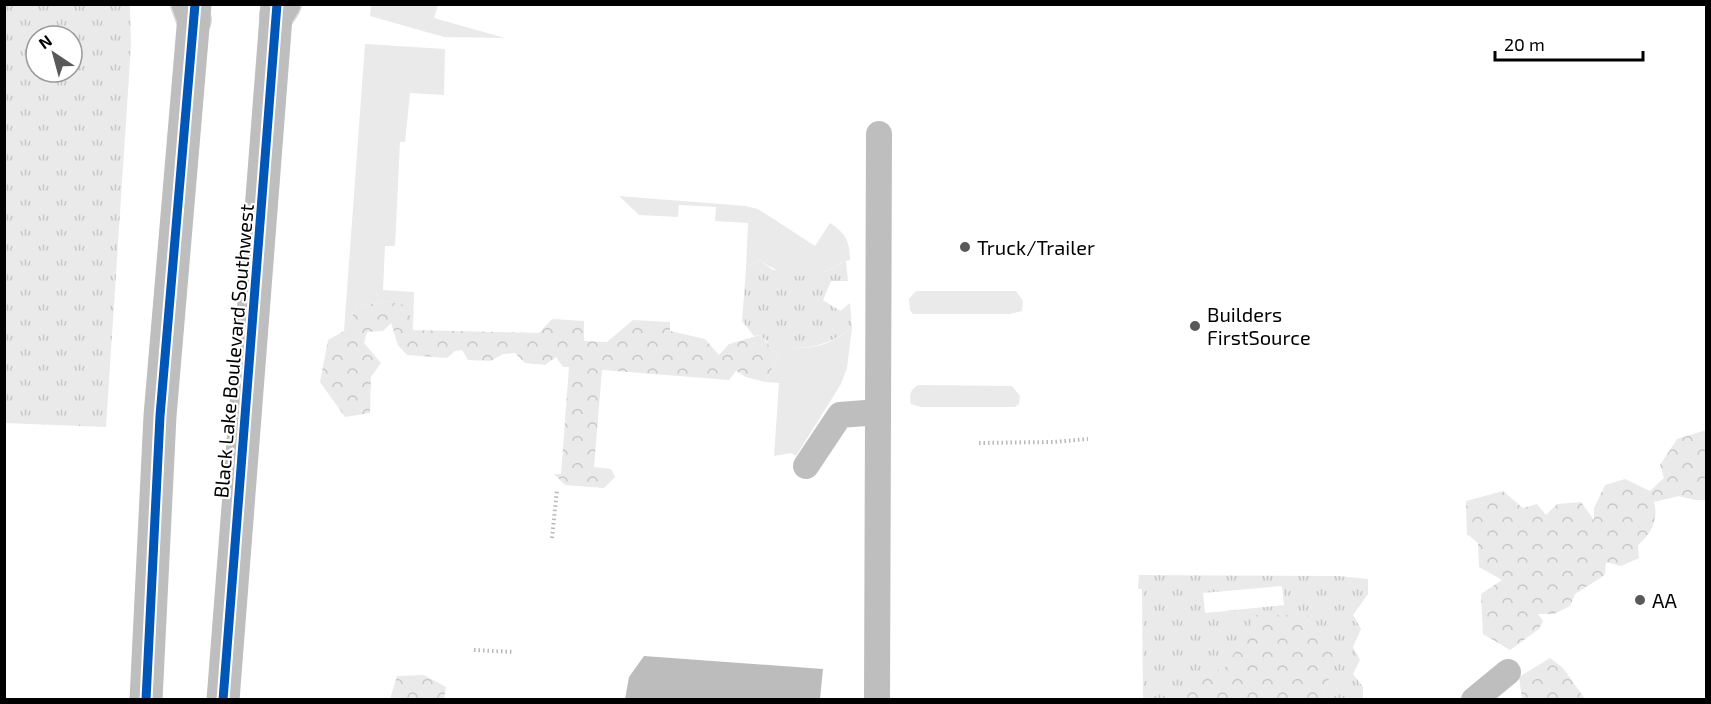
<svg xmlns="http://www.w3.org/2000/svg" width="1711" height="704" viewBox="0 0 1711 704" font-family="'Exo 2',sans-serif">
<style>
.grass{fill:url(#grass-tufts);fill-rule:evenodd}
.forest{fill:url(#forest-crowns)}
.garden{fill:#eaeaea}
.water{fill:#bcbcbc}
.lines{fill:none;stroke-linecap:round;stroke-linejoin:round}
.motorway-casing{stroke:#dbdbdb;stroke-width:36}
.path{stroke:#b8b8b8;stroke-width:4;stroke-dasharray:1.5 3;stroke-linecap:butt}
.service{stroke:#bebebe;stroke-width:26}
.tertiary{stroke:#bebebe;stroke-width:33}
.motorway{stroke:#bdbdbd;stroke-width:33}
.cycleway-casing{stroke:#fff;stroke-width:13}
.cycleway{stroke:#0057b8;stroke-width:9}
.poi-dot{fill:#595959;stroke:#fff;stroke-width:2}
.labels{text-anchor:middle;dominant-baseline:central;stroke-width:4.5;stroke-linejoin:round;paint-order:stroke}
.poi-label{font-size:20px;fill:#000;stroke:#fff;text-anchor:start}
.street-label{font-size:20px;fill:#000;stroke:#fff}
</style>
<defs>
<pattern id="grass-tufts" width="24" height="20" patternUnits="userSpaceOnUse" patternTransform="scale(1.5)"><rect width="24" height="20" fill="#eaeaea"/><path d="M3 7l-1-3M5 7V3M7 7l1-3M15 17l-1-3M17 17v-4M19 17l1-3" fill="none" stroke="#c7c7c7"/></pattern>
<pattern id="forest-crowns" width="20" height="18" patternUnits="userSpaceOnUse" patternTransform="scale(1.5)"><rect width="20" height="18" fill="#eaeaea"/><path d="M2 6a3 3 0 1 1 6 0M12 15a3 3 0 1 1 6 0" fill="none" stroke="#c7c7c7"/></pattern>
</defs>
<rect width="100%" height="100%" fill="#fff"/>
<!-- grass -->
<path class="grass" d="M5,4L130,5L131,45L106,427L5,423ZM36,36H72V72H36Z
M759,260L773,270L825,272L846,261L848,281H831L823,300L840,311L850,303L852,328C830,344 807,352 780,345C771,343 766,342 760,335L754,336L742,321L746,268Z
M1139,575L1339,576L1368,579V594L1353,615L1361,629L1353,647L1360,660L1353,674L1363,687V699H1322L1329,679L1227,666L1199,678L1185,699H1143L1142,589H1138ZM1282,586L1284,605L1205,613L1203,593Z"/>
<!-- forest -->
<path class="forest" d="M386,301L409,305L413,330L539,333L552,319L584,321V341L607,342L633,320L670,322V331L705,339L719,355L729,344L760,335L779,356L765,382L746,377L736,371L729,380L602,370L594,467L611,469L615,477L604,488L565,485L554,474H561L569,367H563L556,357L545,365L525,363L515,353L503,354L491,361L468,360L462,350L455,351L447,358L407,355L398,345L391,323L383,331L367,332L364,343L381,363L371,377L370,413L345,417L320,382L328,340L344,331L357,307Z
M1706,430V500H1695L1679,496L1654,502C1659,519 1651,534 1638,545L1639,558L1621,566L1606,562L1605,575L1575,594L1570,606L1554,614H1538L1543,621L1539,629L1510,650L1483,634L1481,594L1502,580L1479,567L1478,543L1467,534L1466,501L1503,491L1523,508L1537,504L1546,515L1557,504L1581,502L1594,520V508L1605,485L1625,479L1650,491L1664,478L1660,465L1677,439Z
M1256,615H1307L1334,646L1329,679L1322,699H1185L1198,678L1227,666Z
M1550,658L1563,668L1585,699H1522L1519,677Z
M424,675L446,687L444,699H390L397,676Z"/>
<!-- garden -->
<path class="garden" d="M371,5H438L434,18L505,38L444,37L370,16Z
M365,44L445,49L444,95L410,93L405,142H400L395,246H385L383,290L414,292L413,330L409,306L386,301L357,307L344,331Z
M619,196L745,206L758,209L815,246L830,223C846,233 850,242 850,260C840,262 833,269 824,272C799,281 780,274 759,260L746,268L748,223L715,221L716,207L679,205L678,217L639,215Z
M916,291H1016L1023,301L1022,311L1010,314H913L910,310L909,299Z
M852,328L847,368L841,384L796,456L791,453L774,456L779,383L765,382L779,356L765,341C802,351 820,352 852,328Z
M918,385L1012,386L1020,396L1019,404L1015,407H921L911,404C909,395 910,390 918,385Z"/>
<!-- water -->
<path class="water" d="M644,656L823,669L820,699H625L629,677Z"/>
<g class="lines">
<!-- motorway casing -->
<g class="motorway-casing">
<path id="motorway" d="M188,4L194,20
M277,15L284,4"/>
</g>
<!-- path -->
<path class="path" d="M979,443L1053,442L1088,439
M552,538L557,490
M474,650L514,652"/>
<!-- service -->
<path class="service" d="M806,466L840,415L878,412
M877,700L879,134
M1474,700L1508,672"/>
<!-- tertiary -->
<path class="tertiary" d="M146,700L160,416L195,4
M223,700L277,4"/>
<!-- motorway -->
<use href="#motorway" class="motorway"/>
<!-- cycleway casing -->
<g class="cycleway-casing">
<path id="cycleway" d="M146,700L160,416L195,4
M223,700L277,4"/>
</g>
<!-- cycleway -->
<use href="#cycleway" class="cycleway"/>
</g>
<!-- markers -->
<g class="poi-dot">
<circle cx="965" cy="247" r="6"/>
<circle cx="1195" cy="326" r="6"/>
<circle cx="1640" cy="600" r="6"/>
</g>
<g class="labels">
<!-- poi labels -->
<g class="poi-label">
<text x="977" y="247">Truck/Trailer</text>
<text x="1207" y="314">Builders<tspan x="1207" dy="23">FirstSource</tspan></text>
<text x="1652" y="600">AA</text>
</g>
<!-- street labels -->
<g class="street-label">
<text transform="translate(233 351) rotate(-85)">Black Lake Boulevard Southwest</text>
</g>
</g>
<!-- border -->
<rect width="1711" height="704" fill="none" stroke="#000000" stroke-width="12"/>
<!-- north arrow -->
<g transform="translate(54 54) rotate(324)"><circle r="28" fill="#ffffff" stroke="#999999" stroke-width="1.5"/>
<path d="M0-4.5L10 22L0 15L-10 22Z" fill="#595959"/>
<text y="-9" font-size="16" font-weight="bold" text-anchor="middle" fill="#000000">N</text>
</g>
<!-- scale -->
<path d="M1495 51v9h148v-9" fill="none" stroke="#000000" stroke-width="3"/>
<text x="1504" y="51" font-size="18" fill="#000000" stroke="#ffffff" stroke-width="4.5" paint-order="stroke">20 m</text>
</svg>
